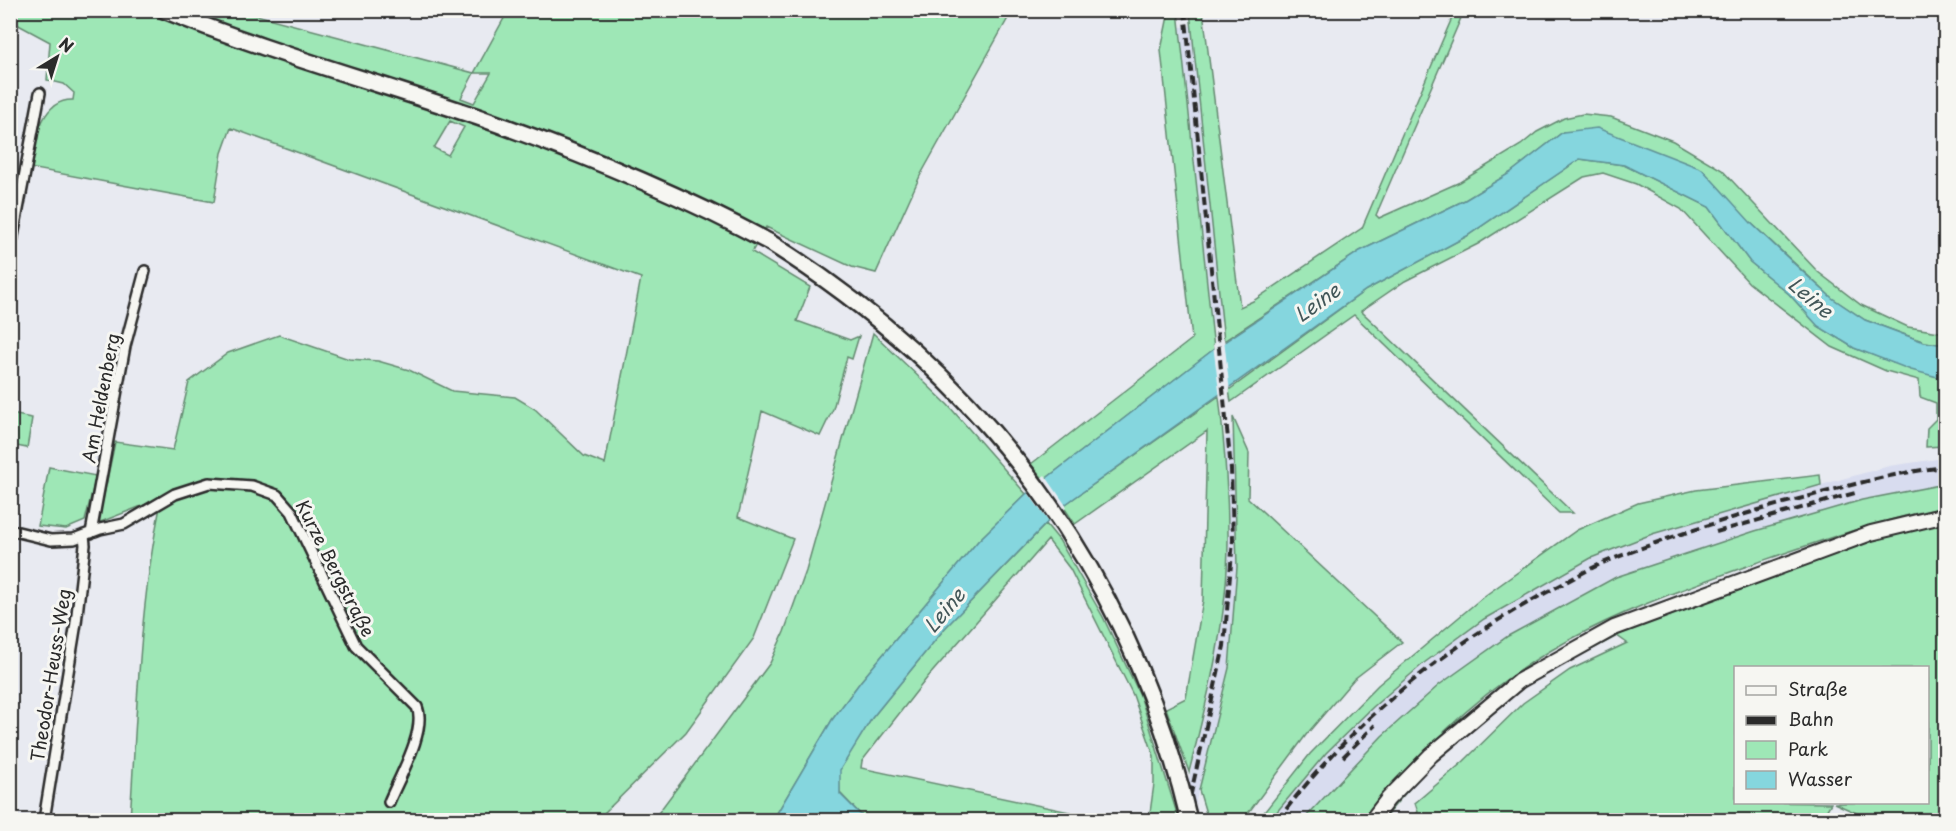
<svg xmlns="http://www.w3.org/2000/svg" width="1956" height="831" viewBox="0 0 1956 831" font-family="'Playpen Sans',sans-serif">
<style>
.built{fill:#d8dcef}
.green{fill:#9ee7b6;stroke:#648970;stroke-width:1.5;fill-rule:evenodd}
.water{fill:#85d6de;stroke:#619296;stroke-width:1.5}
.pier{fill:#e8eaf1}
.lines{fill:none;stroke-linecap:round;stroke-linejoin:round}
.street-casing{stroke:#2b2b2b;stroke-width:14}
.secondary-casing{stroke:#2b2b2b;stroke-width:18}
.primary-casing{stroke:#2b2b2b;stroke-width:20}
.street{stroke:#f6f6f2;stroke-width:9}
.secondary{stroke:#f6f6f2;stroke-width:14}
.primary{stroke:#f6f6f2;stroke-width:15}
.rail{stroke:#2b2b2b;stroke-width:4;stroke-dasharray:9 4.5;stroke-linecap:butt}
.primary-bridge-casing{stroke:#2b2b2b;stroke-width:20;stroke-linecap:butt}
.primary-bridge{stroke:#f6f6f2;stroke-width:15}
.labels{text-anchor:middle;dominant-baseline:central;stroke-width:6;stroke-linejoin:round;paint-order:stroke}
.street-label{font-size:18px;fill:#2b2b2b;stroke:#f6f6f2}
.water-label{font-size:20px;font-style:italic;fill:#425658;stroke:#f6f6f2}
</style>
<rect width="100%" height="100%" fill="#e8eaf1"/>
<filter id="ink" filterUnits="userSpaceOnUse"><feTurbulence type="fractalNoise" baseFrequency=".0167" numOctaves="2"/><feDisplacementMap in="SourceGraphic" scale="12" xChannelSelector="R" yChannelSelector="G"/><feConvolveMatrix kernelMatrix="1 2 1 2 8 2 1 2 1" color-interpolation-filters="sRGB"/></filter>
<g filter="url(#ink)">
<!-- built -->
<path class="built" d="M1192,26L1222,320L1212,325L1180,27Z
M1234,435L1237,567L1229,668L1191,820H1179L1209,696L1223,602L1229,534L1223,438Z
M1945,458V484L1862,500L1755,531L1616,578L1382,736L1303,820H1270L1326,753L1373,707L1424,664L1484,619L1591,558L1652,534L1774,498L1889,466Z"/>
<!-- green -->
<path class="green" d="M923,10L922,13L935,21L937,18L932,15L935,11L940,14V11H1012L920,176L876,273L852,267L766,227L752,252L810,287L797,321L850,340L859,336L852,359L847,357L833,409L820,436L762,411L738,517L793,539L754,638L686,732L597,820H130C137,713 139,603 162,498L98,523L115,442L173,450L189,382L228,353L279,335L349,359L378,361L409,370L452,391L515,397L535,409L584,456L605,464L641,278L231,128L222,153L214,202L30,168C35,143 40,99 73,100L74,93L64,84L47,80L50,42L11,21L10,11H241L474,73L508,11ZM474,73H491L474,103L461,98ZM450,121L464,127L448,155L434,148Z
M1169,11H1178L1214,349L1044,480L1031,464L1192,339L1161,50Z
M1190,11H1203L1240,307L1253,301L1362,228L1455,11H1464L1376,215L1379,218L1460,182L1521,145L1537,132L1564,118L1583,114L1611,117L1673,141L1722,170L1818,272L1861,305L1908,327L1945,333V345L1925,342L1865,320L1832,298L1752,224L1563,132L1510,173L1465,200L1360,251L1224,341Z
M1580,159L1624,165L1709,207L1750,262L1789,294L1818,326L1854,348L1911,369L1945,379V446L1926,447L1927,428L1936,419V403L1920,397L1919,380L1886,371L1832,347L1749,283L1681,209L1636,184L1603,173L1584,177L1478,244L1405,281L1361,311L1573,513H1559L1354,315L1231,402L1229,390L1366,290L1467,236Z
M873,333L948,405L1026,494L978,541L861,681L832,720L773,820H653L770,663L784,632L806,571Z
M1219,396C1224,441 1228,487 1228,533C1229,613 1209,694 1189,772L1166,708L1186,698L1203,600L1207,431L1075,524L1063,506Z
M11,414L32,418L27,448L11,445Z
M1233,417L1249,453L1248,498L1402,642L1354,679L1306,735L1243,820H1208L1199,790L1229,668L1237,567Z
M49,467L96,476L85,521L66,529L38,526Z
M1820,475L1821,485L1652,534L1591,558L1484,619L1424,663L1373,707L1326,753L1270,820H1258L1310,754L1378,685L1483,597L1577,530L1638,503L1696,490Z
M1945,484V507C1879,520 1817,542 1753,564C1634,606 1536,642 1444,732L1520,671L1614,621L1863,528L1945,509V820H1872L1834,803L1928,802V668H1736V802L1831,803L1821,820H1406L1418,812L1415,803L1464,761L1523,703L1570,670L1627,643L1617,636C1586,653 1553,668 1524,687C1477,718 1417,776 1383,820H1303L1382,736L1439,685L1508,636L1616,577L1755,531L1862,500Z
M1046,524L1059,540L1103,617L1140,695L1179,820H1149L1154,784V756L1133,695L1070,569L1048,540L927,678L862,761L861,768L1107,820H866L840,793L839,770L872,718L945,628Z"/>
<!-- water -->
<path class="water" d="M1597,128L1702,169L1752,224L1803,272L1832,298L1865,320L1924,342L1945,345V379L1911,370L1854,348L1818,326L1789,294L1750,262L1709,207L1624,165L1580,159L1467,236L1366,290L1063,506L945,628L872,718L840,770V794L866,820H837L818,814L812,820H773L832,720L861,681L978,541L1026,494L1214,349L1360,251L1465,200L1510,173L1563,132Z"/>
<!-- pier -->
<path class="pier" d="M1224,338L1230,393L1220,399L1213,345Z
M1045,475L1067,507L1050,524L1026,490Z"/>
<g class="lines">
<!-- street casing -->
<g class="street-casing">
<path id="street" d="M10,252L40,93
M10,530L51,540L74,539L100,529L124,524L175,494L209,483L252,486L277,495L292,512L356,646L417,707C427,730 399,778 389,802
M91,533L125,346L145,271
M44,820L76,623L85,545L84,535"/>
</g>
<!-- secondary casing -->
<g class="secondary-casing">
<path id="secondary" d="M1372,820L1388,799L1431,755L1519,681L1614,628L1871,533L1946,515"/>
</g>
<!-- primary casing -->
<g class="primary-casing">
<path id="primary" d="M164,10C267,52 374,81 478,117C578,152 676,192 769,242"/>
</g>
<!-- street -->
<use href="#street" class="street"/>
<!-- secondary -->
<use href="#secondary" class="secondary"/>
<!-- primary -->
<use href="#primary" class="primary"/>
<!-- rail -->
<path class="rail" d="M1185,10L1231,469L1233,540L1224,646L1185,820
M1716,532L1855,493
M1343,757L1375,725
M1278,820C1350,723 1446,645 1553,589C1570,580 1587,570 1605,562C1668,537 1734,516 1799,499C1847,486 1896,472 1946,467"/>
<!-- primary-bridge casing -->
<g class="primary-bridge-casing">
<path id="primary-bridge" d="M769,242C985,377 1130,572 1189,820"/>
</g>
<!-- primary-bridge -->
<use href="#primary-bridge" class="primary-bridge"/>
</g>
</g>
<g class="labels">
<!-- street labels -->
<g class="street-label">
<text transform="translate(100 398) rotate(-79)">Am Heldenberg</text>
<text transform="translate(336 568) rotate(63)">Kurze Bergstraße</text>
<text transform="translate(50 675) rotate(-81)">Theodor-Heuss-Weg</text>
</g>
<!-- water labels -->
<g class="water-label">
<text transform="translate(1811 297) rotate(40)">Leine</text>
<text transform="translate(1317 302) rotate(-36)">Leine</text>
<text transform="translate(944 610) rotate(-50)">Leine</text>
</g>
</g>
<!-- margin -->
<rect width="1956" height="831" fill="none" stroke="#f6f6f2" stroke-width="36"/>
<rect x="18" y="18" width="1920" height="795" fill="none" stroke="#2b2b2b" stroke-width="2" filter="url(#ink)"/>
<!-- legend -->
<rect x="1734" y="666" width="195" height="138" fill="#f6f6f2" stroke="#a5a5a2" stroke-width="1.5"/>
<rect x="1746" y="686" width="30" height="9" fill="#f6f6f2" stroke="#a5a5a2" stroke-width="1.5"/>
<text x="1788" y="696" font-size="18" fill="#2b2b2b">Straße</text>
<rect x="1746" y="716" width="30" height="9" fill="#2b2b2b" stroke="#a5a5a2" stroke-width="1.5"/>
<text x="1788" y="726" font-size="18" fill="#2b2b2b">Bahn</text>
<rect x="1746" y="741" width="30" height="18" fill="#9ee7b6" stroke="#a5a5a2" stroke-width="1.5"/>
<text x="1788" y="756" font-size="18" fill="#2b2b2b">Park</text>
<rect x="1746" y="771" width="30" height="18" fill="#85d6de" stroke="#a5a5a2" stroke-width="1.5"/>
<text x="1788" y="786" font-size="18" fill="#2b2b2b">Wasser</text>
<!-- north arrow -->
<g transform="translate(57 57) rotate(38)" stroke="#f6f6f2" stroke-width="4.5" paint-order="stroke">
<path d="M0-4.5L10 22L0 15L-10 22Z" fill="#2b2b2b"/>
<text y="-9" font-size="16" font-weight="bold" text-anchor="middle" fill="#2b2b2b">N</text>
</g>
</svg>
